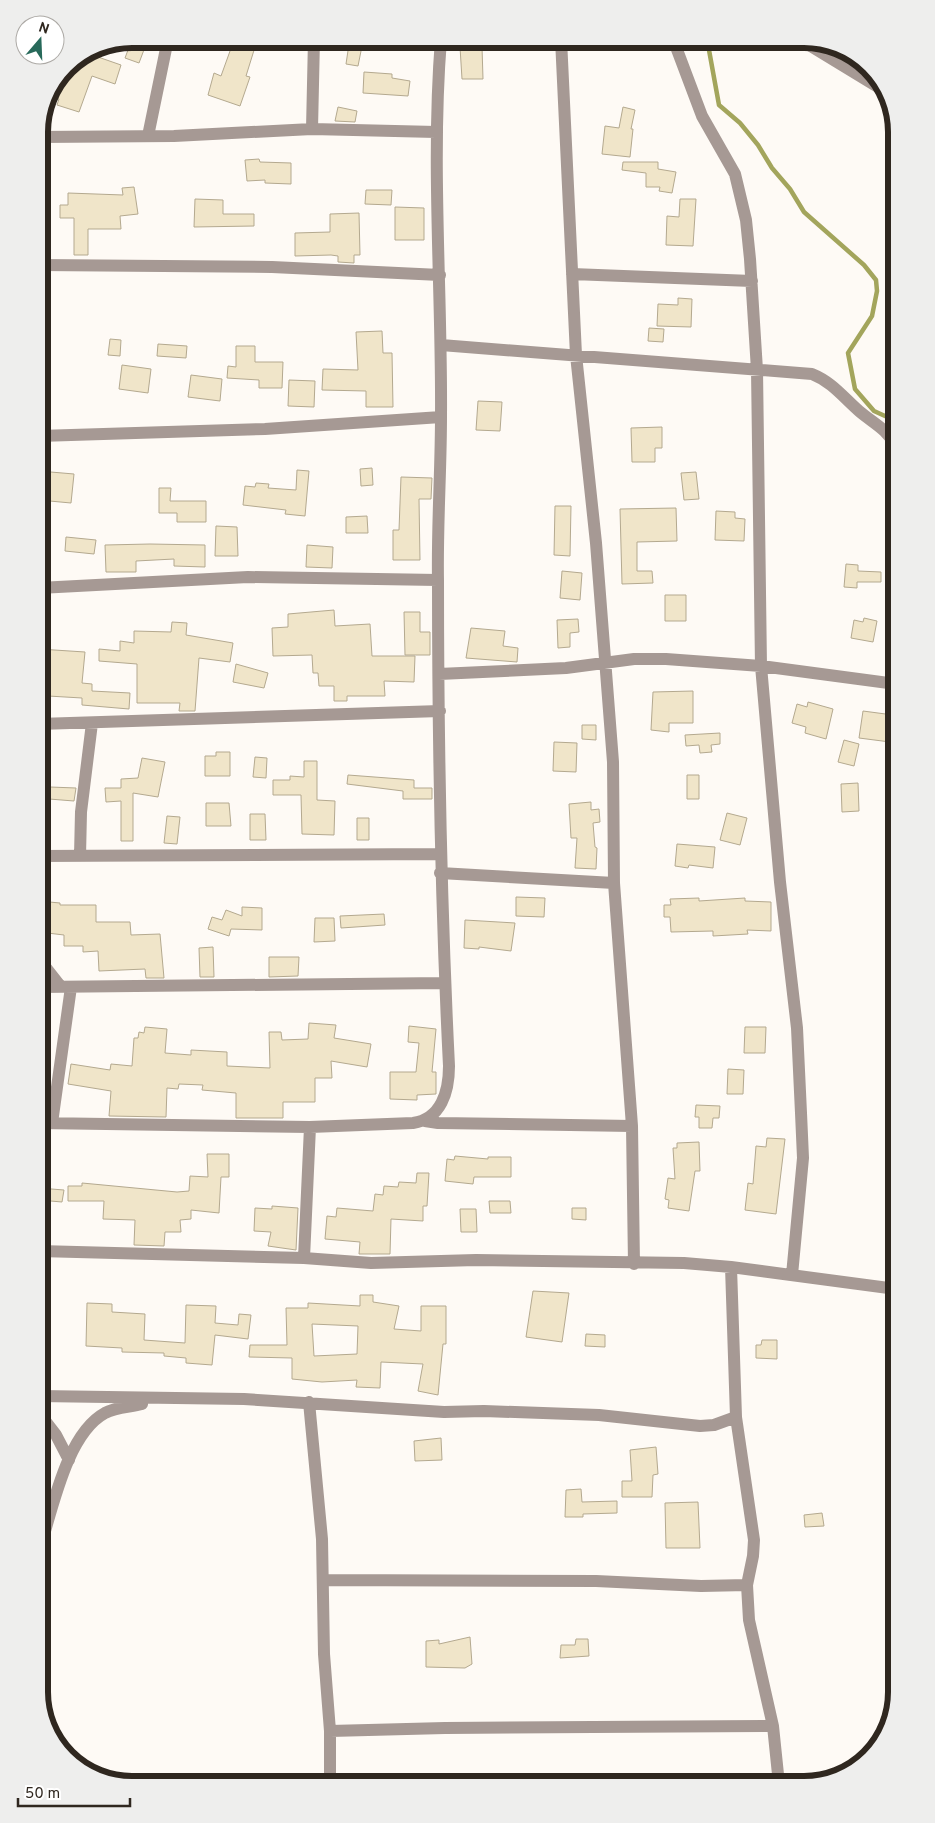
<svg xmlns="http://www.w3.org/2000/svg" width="935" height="1823" viewBox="0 0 935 1823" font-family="Overpass,sans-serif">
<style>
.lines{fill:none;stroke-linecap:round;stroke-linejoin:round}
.stream{stroke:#a3a55c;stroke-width:4.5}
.building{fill:#f0e5c9;stroke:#b4a98f;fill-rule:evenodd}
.minor{stroke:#a69994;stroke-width:12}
.rim{fill:none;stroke:#2f271f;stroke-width:6}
</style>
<rect width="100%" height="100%" fill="#fefaf5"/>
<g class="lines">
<!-- stream -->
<path class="stream" d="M707,39L719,105L740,123L758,145L772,168L790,189L804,212L864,265L876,280L877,291L872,316L848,353L855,389L874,411L896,421"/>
</g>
<!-- building -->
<path class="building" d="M234,40L255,47L246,76L250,77L240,106L208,95L214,73L221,76Z
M131,42L145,47L139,63L125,58Z
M349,44L362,46L358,66L346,64Z
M460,47H482L483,79H462Z
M92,49L100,51L98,57L121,65L115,84L92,76L79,112L57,105L59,99L52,97L58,84L64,86L66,77L70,79L77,59Z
M364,72L392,74V78L410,81L408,96L363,93Z
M338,107L357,111L355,122L335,121Z
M623,107L635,110L631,129H633L630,157L602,154L605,126L619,128Z
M259,159L260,162L291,163V184L265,183V180L247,181L245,160Z
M623,162H658V169L676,172L672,193L659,191L660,187H646V173L622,170Z
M134,187L138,214L120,216L121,229H88V255H74V218H60V205H68V193L123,195L122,188Z
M366,190H392L391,205L365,204Z
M195,199L223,200V214H254V226L194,227Z
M680,199H696L693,246L666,245L667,216L679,217Z
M395,207L424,208V240H395Z
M359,213L360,255H354V263L338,262V256L331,255L295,256V233L330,232V214Z
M678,298L692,299L691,327L657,326L658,304L678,305Z
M649,328L664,329L663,342L648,341Z
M382,331L383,353H392L393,407H366V391L322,390L323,369L358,370L356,332Z
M110,339L121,340L120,356L108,355Z
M158,344L187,346L186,358L157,356Z
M236,346H255V362H283L282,388H259V380L227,378L228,366L236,367Z
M122,365L151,369L148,393L119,389Z
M191,375L222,379L220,401L188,397Z
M289,380L315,381L314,407L288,406Z
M478,401L502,402L500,431L476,430Z
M662,427V448H655V462H632L631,428Z
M372,468L373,485L361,486L360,469Z
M297,470L309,471L305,516L285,514L286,510L243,505L245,486L255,487L256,483L269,484L268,488L296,490Z
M39,471L74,474L71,503L39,500Z
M696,472L699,499L684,500L681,473Z
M401,477L432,478L431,499H419L420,560H393V530H399Z
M159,488H171L170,501H206V522H177V513H159Z
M555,506H571L570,556L554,555Z
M676,508L677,541L637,542V571H652L653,583L622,584L620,509Z
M716,511L735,512V518L745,519L744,541L715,540Z
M367,516L368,533H346V517Z
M216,526L237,527L238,556H215Z
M66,537L96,540L94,554L65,551Z
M150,544L205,545V567L174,566V559L136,561V572H106L105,545Z
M307,545L333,547L332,568L306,567Z
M846,564L858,565V571L881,572V582H857V588L844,587Z
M562,571L582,573L580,600L560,598Z
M665,595H686V621H665Z
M334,610L335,626L370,624L372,656H415L414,682L384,681L385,696H347V701H334V686H319L318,673H313L312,655L273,656L272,628L288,627V614Z
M404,612H420V632H430V655H405Z
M864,618L877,621L873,642L851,638L854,620L863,622Z
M578,619L579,632L570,633V647L558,648L557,620Z
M172,622L187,623L186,635L233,643L230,662L199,658L195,711H179L180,703H137V664L99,661V649L120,651V641L134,643V631L171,632Z
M471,628L505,631L503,646L518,648L517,662L466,658Z
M39,649L85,652L82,683L92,684V691L130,693L129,709L82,705V698L48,696L49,663L39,659Z
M236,664L268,673L264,688L233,682Z
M693,691V723H669V732L651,730L653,692Z
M808,702L833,709L826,739L805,733L806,727L792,723L797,704L807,707Z
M863,711L893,715L890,742L859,738Z
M582,725H596V740L582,739Z
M720,733V744L711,745L712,752L700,753L699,745L686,746L685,735Z
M844,740L859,744L854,766L838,762Z
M554,742L577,743L576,772L553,771Z
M216,752H230V776H205V756H216Z
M255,757L267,758L266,778L253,777Z
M142,758L165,762L158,797L133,793V841H121V801L106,802L105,788H121V779L138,778Z
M304,761H317V800L335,801L334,835L302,834L301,795H273V780H290V776L304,777Z
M348,775L414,780V788H432V799H403V791L347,784Z
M687,775H699V799H687Z
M858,783L859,811L842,812L841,784Z
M50,787L76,788L74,801L49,799Z
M591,802V810L599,809L600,822L593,823L595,847L597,848L596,869L575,868L577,838H571L569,804Z
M206,803H229L231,826H206Z
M727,813L747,818L740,845L720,840Z
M250,814H265L266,840H250Z
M167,816L180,817L177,844L164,843Z
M357,818H369V840H357Z
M677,844L715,847L713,868L689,865L688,868L675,866Z
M516,897L545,898L544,917L516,916Z
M699,898V901L745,898V901L771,902V931L747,930L748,934L713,936V931L671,932L670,917H664V905H671L670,899Z
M39,901L60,903V905H96V922H130L131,935L160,934L164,978H146L145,969L99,971L98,951L83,952V946H64V935L39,932Z
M242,907L262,908V930L231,929L229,936L208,929L212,917L222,920L226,910L242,916Z
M384,914L385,925L341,928L340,916Z
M315,918H334L335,941L314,942Z
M465,920L515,923L511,951L479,947V949L464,948Z
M213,947L214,977H200L199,948Z
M269,957H299L298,976L269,977Z
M309,1023L336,1025L334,1038L371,1044L367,1067L331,1061L332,1078H315V1102H283V1118H236V1093L202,1090L203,1085L179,1084L178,1089L167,1088L166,1117L109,1116L111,1091L68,1084L71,1064L110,1070L111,1064L132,1066L134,1038H138L139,1032L144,1033L145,1027L167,1029L165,1053L191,1055V1050L227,1052V1066L270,1068L269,1032H281L282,1040L308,1039Z
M409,1026L436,1029L432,1072H436V1094L417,1095V1100L390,1099V1072H416L419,1043L408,1042Z
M745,1027H766L765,1053H744Z
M728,1069L744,1070L743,1094H727Z
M696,1105L720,1106L719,1118H713L712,1128H699V1117H695Z
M767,1138L785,1139L776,1214L745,1210L748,1183L753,1184L756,1146L766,1147Z
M699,1142L700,1171H695L689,1211L668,1208L669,1200L665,1199L668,1178L675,1179L673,1148H677V1143Z
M207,1154H229V1177H221L219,1213L191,1210V1219L180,1220L181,1232H165L164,1246L134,1245L135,1220L103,1219L104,1201H68V1186H82V1183L177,1192L189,1191L190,1176L208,1177Z
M455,1156L488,1159V1157H511V1177H474L473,1184L445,1181L447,1159L454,1160Z
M417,1173H429L427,1206H423V1221L391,1219L390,1254H359L360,1242L325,1239L327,1216L336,1217L337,1208L373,1211L375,1194L383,1195L384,1186L398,1187L399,1182L416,1183Z
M39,1188L64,1190L62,1202L39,1200Z
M489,1201H510L511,1213H490Z
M272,1206L298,1208L296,1250L268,1246L271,1232L254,1231L255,1208L272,1209Z
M572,1208H586V1220L572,1219Z
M460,1209H476L477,1232H461Z
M533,1291L569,1293L562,1342L526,1337Z
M360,1295H373V1302L399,1306L394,1329L421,1331V1306H446V1344H443L438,1395L418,1391L423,1364L381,1362L380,1388L356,1387L357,1380L322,1382L292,1379V1358L249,1357L250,1345H287L286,1308H308V1303L360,1306ZM312,1324L358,1326L357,1354L314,1356Z
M87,1303L112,1304V1312L145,1314L144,1340L185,1343L186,1305L216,1306L215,1323L238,1325L239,1314L251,1315L248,1339L215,1335L212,1365L186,1363V1358L164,1356V1353L122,1352V1348L86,1346Z
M586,1334L605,1335V1347L585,1346Z
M762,1340H777V1359L756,1358V1345H761Z
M441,1438L442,1460L415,1461L414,1441Z
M656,1447L658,1474L653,1475L652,1497H622V1481H632L630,1450Z
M581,1489L582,1502L617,1501V1513L583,1514V1517H565L566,1490Z
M698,1502L700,1548H666L665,1503Z
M822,1513L824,1526L805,1527L804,1515Z
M470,1637L472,1664L465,1668L426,1667V1641L439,1640V1644Z
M576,1639H588L589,1656L560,1658L561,1645H575Z"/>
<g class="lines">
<!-- minor -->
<path class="minor" d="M561,39L576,355L596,543L613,762L614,883L632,1126L634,1264
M673,39L702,116L735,174L746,220L750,259L757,370L761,666L780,882L797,1028L801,1113L803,1158L792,1275
M799,39L886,92
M312,129L314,39
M148,136L168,39
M39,137L174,136L312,129L436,132
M39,265L272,267L440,275
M572,274L752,281
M441,345L812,374C832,382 843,397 859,411C873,423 887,429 896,446
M39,436L265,429L441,417
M39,588L248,577L438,580
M439,674L566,668L634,659H666L761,666L896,684
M39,724L440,711
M39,856L440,854
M80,856L81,812L92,723
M440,873L614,883
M39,959L61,987
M39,987L445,983
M425,1121L438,1123L632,1126
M39,1123L310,1127L413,1123C441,1119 449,1092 449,1066C441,905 438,743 438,581C437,526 441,471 441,416C442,290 431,164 441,39
M52,1123L71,987
M39,1251L304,1258L371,1263L476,1260L684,1263L731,1267L896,1289
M304,1258L310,1127
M731,1267L736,1417L754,1540L753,1556L747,1585L749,1620L773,1726L779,1784
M39,1396L244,1399L444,1412L484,1411L599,1415L700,1426L714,1425L736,1417
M309,1402L322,1539L324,1654L330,1731V1784
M39,1413L56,1435L69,1460
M39,1551C52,1512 66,1434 105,1413C115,1407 131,1407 142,1404
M323,1580L596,1581L701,1586L747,1585
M330,1731L445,1728L773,1726"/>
</g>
<!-- crop -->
<path d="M0 0H935V1823H0ZM132 48H804A84 84 0 0 1 888 132V1692A84 84 0 0 1 804 1776H132A84 84 0 0 1 48 1692V132A84 84 0 0 1 132 48Z" fill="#eeeeed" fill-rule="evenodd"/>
<path class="rim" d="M132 48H804A84 84 0 0 1 888 132V1692A84 84 0 0 1 804 1776H132A84 84 0 0 1 48 1692V132A84 84 0 0 1 132 48Z"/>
<!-- north arrow -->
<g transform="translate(40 40) rotate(19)"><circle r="24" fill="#ffffff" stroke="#aca9a5"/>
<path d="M0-4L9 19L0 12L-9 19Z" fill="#27695a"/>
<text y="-8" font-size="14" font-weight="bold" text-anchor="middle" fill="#2f271f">N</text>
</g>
<!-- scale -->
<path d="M18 1798v8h112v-8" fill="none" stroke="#2f271f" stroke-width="2.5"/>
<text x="25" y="1798" font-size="15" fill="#2f271f" stroke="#ffffff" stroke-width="4" paint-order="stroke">50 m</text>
</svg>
